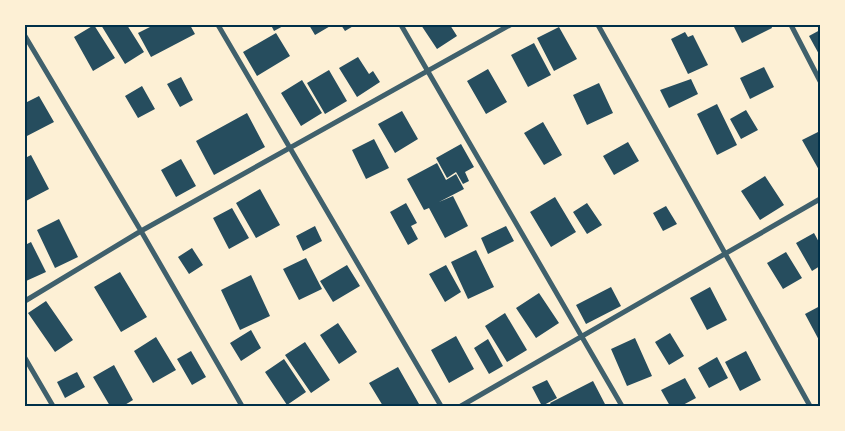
<svg xmlns="http://www.w3.org/2000/svg" width="845" height="431" viewBox="0 0 845 431" font-family="'Roboto Serif',serif">
<style>
.building{fill:#264d5e}
.lines{fill:none;stroke-linecap:round;stroke-linejoin:round}
.minor{stroke:#3f606c;stroke-width:5}
.neatline{fill:none;stroke:#003049;stroke-width:2}
</style>
<rect width="100%" height="100%" fill="#fdf0d5"/>
<!-- building -->
<path class="building" d="M94,25L115,58L93,71L74,37Z
M101,25H127L144,52L125,64Z
M154,25H190L195,34L151,57L138,33Z
M271,25H285L274,31Z
M309,25H332L315,35Z
M341,25H355L345,31Z
M421,25H450L457,36L437,49Z
M733,25H771L772,28L742,43Z
M559,27L577,59L554,71L537,38Z
M820,30V56L809,36Z
M685,32L688,37L693,35L708,65L688,74L671,39Z
M276,33L290,56L257,76L243,52Z
M534,43L551,75L528,87L511,55Z
M358,57L369,74L373,71L380,82L357,97L339,68Z
M764,67L774,87L750,99L740,78Z
M488,69L507,102L486,114L467,81Z
M329,70L347,101L325,114L307,83Z
M181,77L193,100L180,107L167,84Z
M691,79L698,94L669,108L660,90Z
M302,80L322,113L301,126L281,93Z
M599,83L613,113L587,125L573,95Z
M142,86L155,109L138,118L125,96Z
M39,96L54,122L25,137V103Z
M717,104L737,145L717,155L697,114Z
M746,110L758,130L741,139L730,119Z
M402,111L418,139L395,153L378,124Z
M247,113L265,147L214,175L196,141Z
M543,122L562,155L544,165L524,133Z
M820,131V169L819,170L802,140Z
M374,139L389,168L366,179L352,150Z
M628,142L639,161L614,175L603,156Z
M461,144L474,167L465,172L469,181L463,184L456,172L447,178L436,158Z
M31,155L49,189L26,201L25,158Z
M181,159L196,186L176,197L161,170Z
M437,163L446,180L456,174L464,189L439,202L453,196L468,226L445,238L429,208L424,210L407,179Z
M765,176L784,205L760,220L741,191Z
M260,189L280,225L256,238L236,203Z
M555,197L576,232L551,247L530,212Z
M406,203L417,223L411,226L418,239L408,245L390,212Z
M587,203L602,225L587,234L573,212Z
M666,206L677,224L663,231L653,213Z
M232,208L249,238L229,249L213,218Z
M59,219L78,257L55,268L37,230Z
M315,226L322,241L303,251L296,236Z
M506,226L514,241L488,254L481,238Z
M814,233L820,244V266L812,271L796,243Z
M31,242L46,272L26,281L25,245Z
M192,248L203,265L189,274L178,257Z
M476,250L494,287L468,299L451,262Z
M786,252L802,278L783,289L767,263Z
M306,258L322,289L299,300L283,269Z
M347,265L360,286L333,302L320,281Z
M446,265L461,292L445,302L429,274Z
M120,272L147,317L121,332L94,287Z
M251,275L270,316L240,330L221,290Z
M611,287L621,306L586,324L576,305Z
M710,287L727,320L707,330L690,298Z
M539,293L559,323L536,338L516,308Z
M46,301L73,340L55,352L28,313Z
M820,306V342L805,314Z
M505,313L527,350L507,362L485,326Z
M338,323L357,352L339,364L320,335Z
M251,330L261,348L241,361L230,343Z
M670,333L684,356L669,365L655,342Z
M456,336L474,369L449,383L431,350Z
M156,337L176,370L153,383L134,351Z
M635,338L652,376L627,386L611,349Z
M488,339L503,366L489,374L474,348Z
M305,342L330,380L311,393L285,355Z
M191,351L206,377L192,385L177,359Z
M746,351L761,380L740,391L725,362Z
M717,357L728,378L709,388L698,368Z
M284,359L306,392L287,405L265,372Z
M114,365L133,400L123,406H110L93,377Z
M398,367L419,404L416,406H383L369,383Z
M77,372L85,387L65,398L57,382Z
M685,378L696,398L681,406H670L661,390Z
M547,380L557,398L542,406L532,387Z
M593,381L606,406H552L550,403Z"/>
<g class="lines">
<!-- minor -->
<path class="minor" d="M218,25L441,406
M401,25L622,406
M598,25L810,406
M791,25L820,81
M25,36L141,231L242,406
M25,301L141,231L510,25
M25,358L53,406
M461,406L820,199"/>
</g>
<!-- border -->
<rect width="845" height="431" fill="none" stroke="#fdf0d5" stroke-width="52"/>
<rect x="26" y="26" width="793" height="379" class="neatline"/>
</svg>
